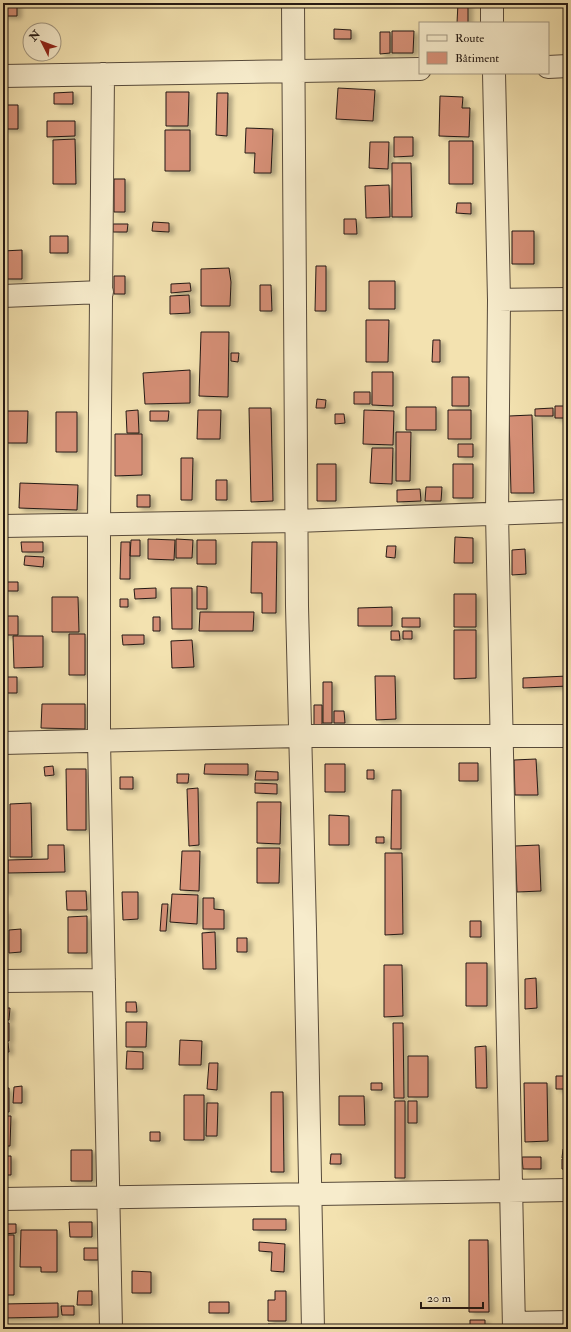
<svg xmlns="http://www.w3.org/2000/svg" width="571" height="1332" viewBox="0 0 571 1332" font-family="'IM FELL Double Pica',serif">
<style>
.building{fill:#d58f76;stroke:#241914;filter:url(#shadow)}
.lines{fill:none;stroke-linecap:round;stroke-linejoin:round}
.minor-casing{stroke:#584b3b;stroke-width:24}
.minor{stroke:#f7eccc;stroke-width:22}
</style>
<defs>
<filter id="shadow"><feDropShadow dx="4.5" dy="2.5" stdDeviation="2" flood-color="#0004"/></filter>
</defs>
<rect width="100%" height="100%" fill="#f3e2b0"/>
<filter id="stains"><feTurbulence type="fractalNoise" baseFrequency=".005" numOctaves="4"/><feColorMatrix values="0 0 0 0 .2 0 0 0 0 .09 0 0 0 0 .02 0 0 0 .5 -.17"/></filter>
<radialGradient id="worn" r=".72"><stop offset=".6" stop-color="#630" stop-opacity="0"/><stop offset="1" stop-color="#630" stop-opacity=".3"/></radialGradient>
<!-- building -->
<path class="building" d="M3,3H17V16H3Z
M458,3H468V23H457Z
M334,29L351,30V39H334Z
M392,31H414L413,53H392Z
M380,32H390V53L380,54Z
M338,88L375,90L373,121L336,119Z
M73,92V104H54V93Z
M166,92H189L188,126H166Z
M217,93H228L227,136L216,135Z
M440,96L463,97L462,108H470L469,137L439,136Z
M3,105H18V129H3Z
M47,121H75V136L47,137Z
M246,128L273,129L271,173H254L255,153H245Z
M165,130H190V171H165Z
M394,137H413V156L394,157Z
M75,139L76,184H53V140Z
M449,141H473V184H449Z
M370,142H389L388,169L369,168Z
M392,163H411L412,217H392Z
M114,179H125V212H114Z
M389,185L390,217L366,218L365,186Z
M457,203H471V214L456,213Z
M344,219H356L357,234H344Z
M153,222L169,223V232L152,231Z
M113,224H128L127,232H113Z
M512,231H534V264H512Z
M50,236H68V253H50Z
M22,250V279H3V251Z
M316,266H326V311H315Z
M229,268L231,282L230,306H201V269Z
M114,276H125V294H114Z
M369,281H395V309H369Z
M190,283L191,291L171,293V284Z
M260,285H271L272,311H260Z
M189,295L190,313L170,314V296Z
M366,320H389L388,362H366Z
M201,332H229L228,397L199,396Z
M433,340H440V362H432Z
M231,353H239L238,362L231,361Z
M190,370V403L145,404L143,373Z
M372,372H393V406L372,405Z
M452,377H469V406H452Z
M354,392H370V404H354Z
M317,399L326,400L325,408H316Z
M555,406H568V418H555Z
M406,407H436V430H406Z
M249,408H271L273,501L251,502Z
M553,408V416H535V409Z
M138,410L139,433H127L126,411Z
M198,410H221L220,439H197Z
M364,410L394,411L393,445L363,444Z
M448,410H471V439H448Z
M5,411H28L27,443H5Z
M150,411H169L168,421H150Z
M56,412H77V452H56Z
M335,414H344L345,423L335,424Z
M532,415L534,493H511L509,416Z
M396,432H411L410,481H396Z
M115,434H142V475L115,476Z
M458,444H473V457H458Z
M372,448H393L392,484L370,483Z
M181,458H193L192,500H181Z
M317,464H336V501H317Z
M453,464H473V498H453Z
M216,480H227V500H216Z
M20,483L78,485L77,510L19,508Z
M426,487H442L441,501H425Z
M420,489L421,501L397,502V490Z
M137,495H150V507H137Z
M455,537L473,538V563H454Z
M148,539L175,540L174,560L148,559Z
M176,539L193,540L192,558H176Z
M131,540H140V556H130Z
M197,540H216V564H197Z
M21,542H43V552H22Z
M121,542H130V579H120Z
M252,542H277L276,613H262V593H251Z
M387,546H396L395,558L386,557Z
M525,549L526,574L512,575V550Z
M25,556L44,557L43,567L24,565Z
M4,582H18V591H5Z
M197,586L207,587V609H197Z
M156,588V598L135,599L134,589Z
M171,588H192V629H172Z
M454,594H476V627H454Z
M52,597H78L79,632H52Z
M120,599H128V607H120Z
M392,607V626H358V608Z
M200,612H254L253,631H199Z
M5,616H18V635H5Z
M153,617H160V631H153Z
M402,618H420V627H402Z
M454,630H476V678L454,679Z
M391,631H399L400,640H391Z
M403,631H412V639H403Z
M69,634H85V675H69Z
M122,635H144V644L123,645Z
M13,636H43V667L14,668Z
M192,640L194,667L172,668L171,641Z
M375,676H395L396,719L376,720Z
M568,676V686L523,688V678Z
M5,677H17V693H5Z
M323,682H332V723H323Z
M42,704H85V729L41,728Z
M314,705H322V725H314Z
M334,711H344L345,723H334Z
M536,759L538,795H515L514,760Z
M459,763H478V781H459Z
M205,764H248V775L204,774Z
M325,764H345V792H325Z
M53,766L54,775L45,776L44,767Z
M66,769H86V830H67Z
M367,770H374V779H367Z
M256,771L278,772V780H255Z
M177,774H189L188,783H177Z
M120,777H133V789H120Z
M255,783L277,784V794L255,793Z
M198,788L199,845L189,846L187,789Z
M392,790H401V849H391Z
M257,802H281L280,844L257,843Z
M31,803L32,857H10V804Z
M329,815L349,816V845H329Z
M376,837H384V843H376Z
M48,845H64L65,872L8,873V860L48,859Z
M539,845L541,891L517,892L515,846Z
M257,848H280L279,883H257Z
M182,851H200L199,891L180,890Z
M385,853H402L403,934L385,935Z
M3,861H6V893H3Z
M66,891H86L87,910H67Z
M122,892H138V919L123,920Z
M172,894L198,895L197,924L170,922Z
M203,898H214V909L224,910V929H203Z
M162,904H168L166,931H160Z
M3,911H6V928H3Z
M87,916V953H68V917Z
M470,921H481V937H470Z
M21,929V952L9,953V930Z
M215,932L216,969H203L202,933Z
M3,933H7V952H3Z
M237,938H247V952H237Z
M466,963H487V1006H466Z
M384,965H402L403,1016L384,1017Z
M536,978L537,1008L525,1009V979Z
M126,1002H136L137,1012H126Z
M3,1008H10L9,1020H3Z
M126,1022H147L146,1047H126Z
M3,1023H9V1041H3Z
M393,1023H403L404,1098H394Z
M180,1040L202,1041L201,1065H179Z
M3,1043H8L9,1052H3Z
M486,1046L487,1088H476L475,1047Z
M127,1051L143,1052V1069H126Z
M408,1056H428V1097H408Z
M209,1063H218L217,1090L207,1089Z
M556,1076H568V1089H556Z
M371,1083H382V1090H371Z
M524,1083H547L548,1141L525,1142Z
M22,1086V1103H13L14,1087Z
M3,1088H9V1112H3Z
M271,1092H283L284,1172H271Z
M184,1095H204V1140H184Z
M339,1096H364L365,1125H339Z
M395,1101H405V1178H395Z
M408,1101H417V1123H408Z
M207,1103H218L217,1136H206Z
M3,1116H11L10,1146H3Z
M150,1132H160V1141H150Z
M563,1149L568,1150V1158H562Z
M71,1150H92V1181H71Z
M331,1154H341V1164H330Z
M3,1156H11V1175H3Z
M522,1157H541V1169H523Z
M562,1159H568V1170L562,1169Z
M253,1219H286V1230H253Z
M69,1222H92V1237H70Z
M3,1224H16V1233L3,1234Z
M21,1230H57V1272H41V1267H20Z
M3,1235H14V1295H3Z
M469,1240H488L489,1312H469Z
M259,1242L285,1244L284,1272L271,1271L272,1252L259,1251Z
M84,1248H98V1260H84Z
M132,1271L151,1272V1293H132Z
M78,1291H92V1305H77Z
M275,1291H286V1321H268V1300H275Z
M209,1302H229V1313H209Z
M58,1303V1317L3,1318V1304Z
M61,1306H74V1315H62Z
M470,1320H485V1329H470Z
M268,1324L286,1325V1329H268Z"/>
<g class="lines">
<!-- minor casing -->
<g class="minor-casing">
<path id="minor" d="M293,3L297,606L305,929L313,1329
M492,3V23
M548,67L568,66
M494,73L499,300L497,514L514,1329
M103,74L99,525V741L111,1329
M3,76L420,69
M3,296L102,292
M499,300L568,299
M3,526L296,521L568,511
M3,743L300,736H568
M3,981L104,980
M3,1199L568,1190
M514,1323L568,1322"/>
</g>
<!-- minor -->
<use href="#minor" class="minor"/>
</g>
<!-- margin -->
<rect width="571" height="1332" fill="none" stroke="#f3e2b0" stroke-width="16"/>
<rect x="4" y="4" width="563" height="1324" fill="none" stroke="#241914" stroke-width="2"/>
<rect x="8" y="8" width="555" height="1316" fill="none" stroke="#241914"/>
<!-- legend -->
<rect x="419" y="22" width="130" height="52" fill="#f7eccc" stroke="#a39882"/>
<rect x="427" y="35" width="20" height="6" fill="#f7eccc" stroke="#a39882"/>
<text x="455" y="42" font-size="12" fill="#241914">Route</text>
<rect x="427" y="52" width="20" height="12" fill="#d58f76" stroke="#a39882"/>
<text x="455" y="62" font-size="12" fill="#241914">Bâtiment</text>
<!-- north arrow -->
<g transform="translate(42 42) rotate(312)"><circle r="19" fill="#f7eccc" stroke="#a39882"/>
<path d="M0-3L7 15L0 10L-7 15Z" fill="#8f2418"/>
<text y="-6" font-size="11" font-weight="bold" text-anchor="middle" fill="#241914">N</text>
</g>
<!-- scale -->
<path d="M421 1302v6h62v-6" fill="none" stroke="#241914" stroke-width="2"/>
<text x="427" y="1302" font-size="12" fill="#241914" stroke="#f7eccc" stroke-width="3" paint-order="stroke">20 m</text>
<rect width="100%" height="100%" filter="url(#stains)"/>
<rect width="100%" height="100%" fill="url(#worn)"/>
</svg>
